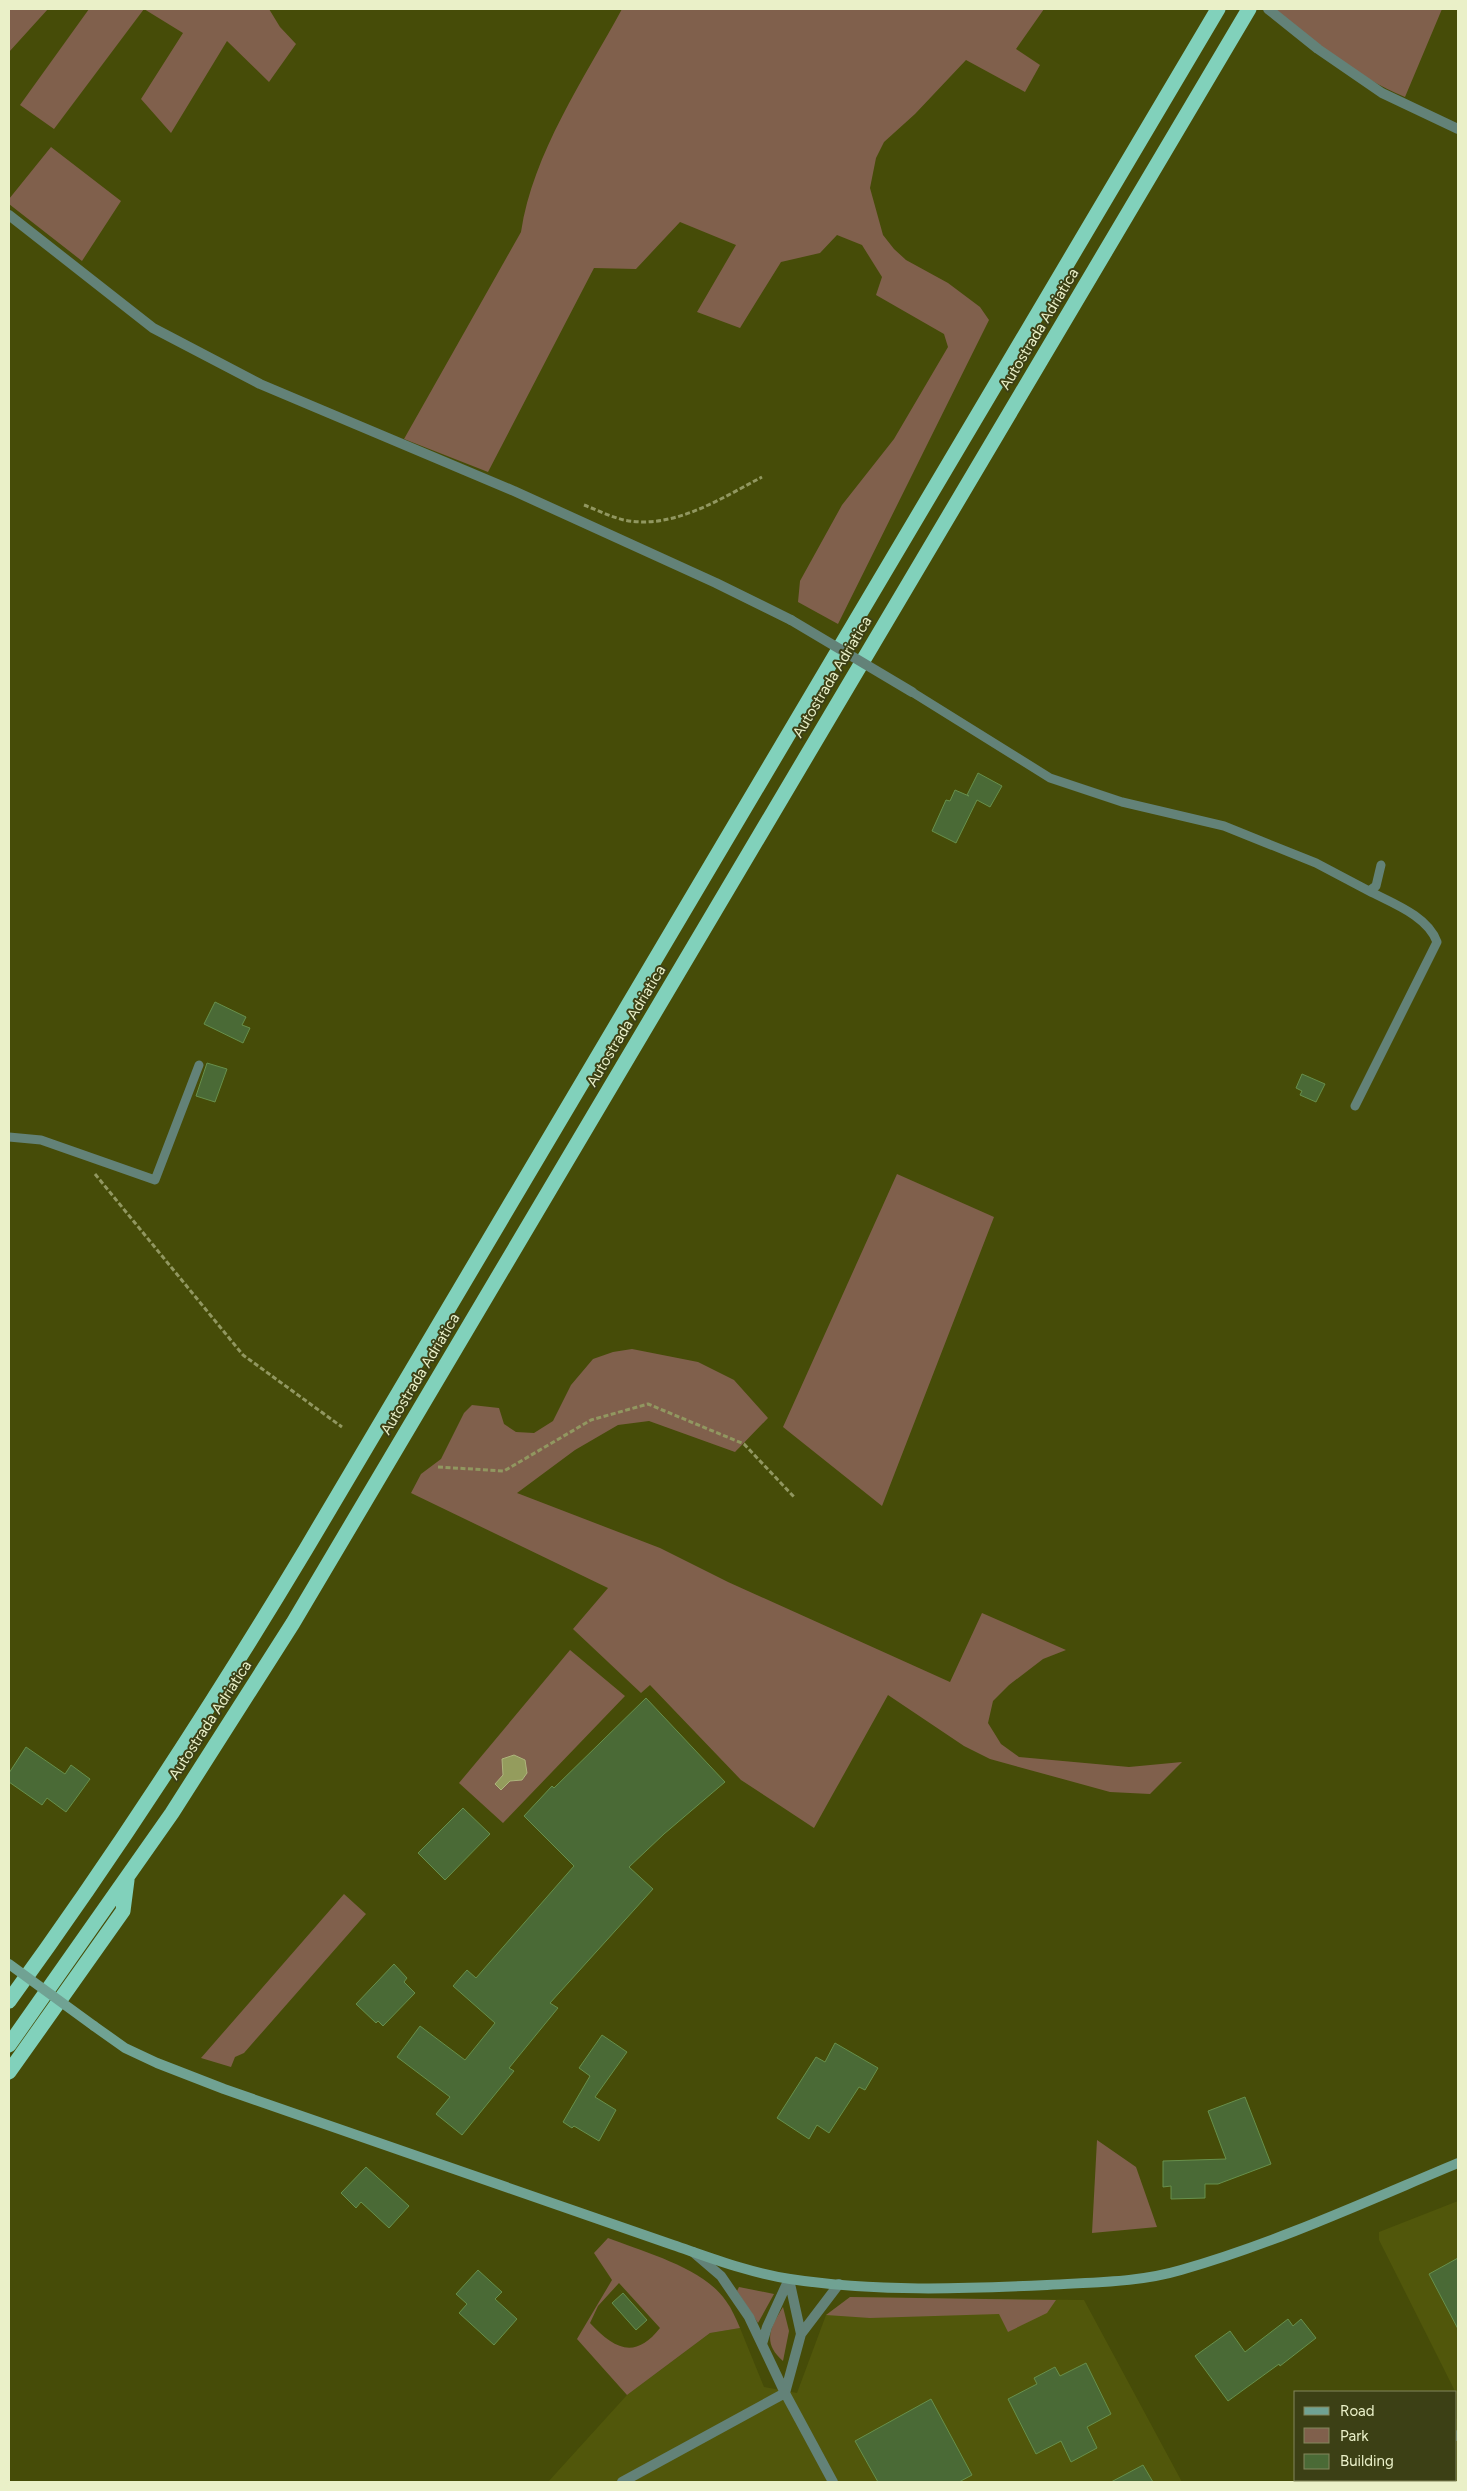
<svg xmlns="http://www.w3.org/2000/svg" width="1467" height="2491" viewBox="0 0 1467 2491" font-family="Figtree,sans-serif">
<style>
.built{fill:#51570b}
.green{fill:#80604c;fill-rule:evenodd}
.water{fill:#949c5d;stroke:#aeb57d}
.building{fill:#4a6a36;stroke:#67904c}
.lines{fill:none;stroke-linecap:round;stroke-linejoin:round}
.path{stroke:#919760;stroke-width:3;stroke-dasharray:5 2.5;stroke-linecap:butt}
.lane{stroke:#638278;stroke-width:9}
.street{stroke:#638278;stroke-width:10}
.secondary{stroke:#70a293;stroke-width:10}
.highway{stroke:#81d1bb;stroke-width:15}
.street-bridge{stroke:#638278;stroke-width:10}
.secondary-bridge{stroke:#70a293;stroke-width:10}
.labels{text-anchor:middle;dominant-baseline:central;stroke-width:4;stroke-linejoin:round;paint-order:stroke}
.street-label{font-size:15px;fill:#eaf0c8;stroke:#3c4015}
</style>
<rect width="100%" height="100%" fill="#464c08"/>
<!-- built -->
<path class="built" d="M1458,2201V2397L1379,2240V2232Z
M850,2297L1084,2300L1182,2482H548L627,2395L710,2333L740,2328L764,2387L797,2393L826,2315Z
M1458,2418V2482H1341L1345,2480H1456V2419Z"/>
<!-- green -->
<path class="green" d="M9,9H48L9,52Z
M89,9H269L280,27L296,44L269,82L227,41L171,133L141,99L183,33L144,9L54,129L20,105Z
M622,9H1044L1016,49L1040,65L1025,92L966,60L915,114L884,142L876,158L870,188L883,235L894,249L906,260L948,283L980,307L989,320L838,624L798,602L800,581L842,505L894,439L948,347L944,334L876,295L882,277L862,245L837,235L820,253L781,262L740,328L697,312L736,245L680,222L636,269L594,268L488,472L404,439L521,232C533,153 584,79 622,9Z
M1273,9H1442L1405,97C1356,77 1315,41 1273,9Z
M51,147L121,201L82,261L9,204V199Z
M897,1174L994,1217L882,1506L783,1427Z
M632,1349L698,1362L734,1380L768,1418L735,1452L649,1421L618,1425L575,1450L517,1493L660,1548L728,1582L950,1682L982,1613L1066,1650L1043,1659L1009,1685L993,1701L988,1723L1001,1744L1019,1757L1129,1767L1182,1762L1150,1794L1110,1792L990,1759L964,1746L888,1695L814,1828L741,1780L650,1685L641,1693L573,1629L608,1588L411,1493L421,1474L441,1459L464,1413L472,1405L499,1408L504,1424L516,1432L534,1433L553,1421L571,1385L593,1359L613,1352Z
M570,1650L625,1696L503,1823L459,1783ZM503,1758H507L514,1781L503,1775Z
M344,1894L366,1914L244,2053L235,2057L231,2067L201,2058Z
M1097,2140L1136,2167L1157,2227L1092,2233Z
M608,2238C644,2252 704,2268 726,2301C732,2309 736,2319 740,2328L710,2333L627,2395L577,2339L612,2280L594,2253ZM619,2283L660,2328C635,2360 614,2349 590,2323L598,2306Z
M739,2287L774,2294L758,2323L737,2291Z
M850,2297L1056,2300L1047,2313L1008,2332L999,2314L870,2318L826,2315Z
M783,2307L789,2331L783,2361C762,2343 770,2328 783,2307Z"/>
<!-- water -->
<path class="water" d="M514,1755L525,1760L527,1773L522,1780L510,1781L501,1790L495,1784L503,1775L502,1759Z"/>
<!-- building -->
<path class="building" d="M978,773L1002,786L990,807L977,800L956,843L932,831L946,800L950,801L955,790L969,796L967,795Z
M215,1002L246,1017L242,1025L250,1028L243,1043L204,1024Z
M207,1063L227,1069L215,1102L196,1096Z
M1302,1074L1325,1084L1316,1102L1300,1095L1302,1091L1296,1088Z
M646,1698L725,1782L664,1834L629,1867L653,1889L550,2003L558,2008L509,2068L514,2071L462,2135L436,2114L450,2097L397,2057L420,2026L465,2060L495,2023L453,1986L467,1970L476,1978L574,1866L524,1816L552,1786L554,1788Z
M26,1747L65,1774L71,1765L90,1779L66,1812L47,1798L42,1805L9,1782V1773Z
M463,1808L490,1834L445,1880L418,1853Z
M394,1964L407,1978L404,1982L415,1993L383,2026L378,2021L376,2023L356,2004Z
M602,2035L627,2052L595,2097L616,2110L599,2141L574,2126L572,2128L563,2122L590,2076L579,2068Z
M835,2043L878,2068L865,2090L859,2087L829,2133L817,2125L809,2139L777,2118L816,2057L825,2062Z
M1245,2097L1271,2164L1218,2184H1205V2198L1171,2199V2186L1163,2187V2161L1226,2159L1208,2111Z
M366,2167L409,2206L389,2228L361,2202L356,2208L341,2193Z
M1458,2258V2329L1429,2274Z
M478,2270L502,2292L495,2299L517,2319L494,2345L459,2313L467,2304L456,2294Z
M623,2293L647,2320L636,2330L612,2303Z
M1288,2319L1293,2326L1301,2319L1316,2338L1280,2366L1279,2364L1228,2401L1195,2356L1230,2331L1245,2352Z
M1086,2363L1111,2414L1087,2427L1097,2448L1071,2462L1061,2441L1036,2454L1008,2399L1037,2384L1034,2378L1055,2367L1060,2376Z
M931,2399L972,2475L959,2482H878L855,2441Z
M1143,2465L1153,2482H1111Z"/>
<g class="lines">
<!-- path -->
<path class="path" d="M584,505C597,510 611,517 624,520C673,530 720,499 762,477
M95,1174L243,1355L342,1427
M438,1467L504,1471L591,1420L648,1404L744,1444L795,1498"/>
<!-- lane -->
<path class="lane" d="M912,692L1050,778L1122,802L1224,826L1316,863L1369,891L1376,886L1381,865
M1355,1106L1437,942C1428,916 1392,903 1369,891
M9,1137L41,1140L155,1180L199,1065"/>
<!-- street -->
<path class="street" d="M1268,9L1318,49L1382,93L1458,129
M9,215L153,328L260,384L514,491L716,583L791,620
M693,2252L721,2276L749,2317L785,2393L833,2482
M789,2279L801,2334
M762,2344L767,2327L789,2279
M1456,2436L1458,2435
M622,2482L785,2393L801,2334L839,2284
M1373,2482L1377,2480"/>
<!-- secondary -->
<path class="secondary" d="M94,2026L125,2048L157,2063L224,2089L673,2245C711,2258 750,2273 790,2279C875,2292 962,2289 1047,2285C1091,2282 1137,2283 1181,2270C1276,2243 1367,2201 1458,2163"/>
<!-- highway -->
<path class="highway" d="M9,2001C115,1855 213,1704 306,1549L1218,9
M9,2045L172,1813L293,1623L1249,9
M9,2072L123,1911L127,1880"/>
<!-- street-bridge -->
<path class="street-bridge" d="M791,620L912,692"/>
<!-- secondary-bridge -->
<path class="secondary-bridge" d="M9,1964L94,2026"/>
</g>
<g class="labels">
<!-- street labels -->
<g class="street-label">
<text transform="translate(1039 329) rotate(-59)">Autostrada Adriatica</text>
<text transform="translate(832 677) rotate(-59)">Autostrada Adriatica</text>
<text transform="translate(626 1026) rotate(-59)">Autostrada Adriatica</text>
<text transform="translate(420 1374) rotate(-59)">Autostrada Adriatica</text>
<text transform="translate(210 1720) rotate(-57)">Autostrada Adriatica</text>
</g>
</g>
<!-- border -->
<rect width="1467" height="2491" fill="none" stroke="#eaf0c8" stroke-width="20"/>
<!-- legend -->
<rect x="1294" y="2391" width="162" height="90" fill="#3c4015" stroke="#82865d"/>
<rect x="1304" y="2407" width="25" height="8" fill="#70a293" stroke="#82865d"/>
<text x="1340" y="2416" font-size="15" fill="#eaf0c8">Road</text>
<rect x="1304" y="2428" width="25" height="15" fill="#80604c" stroke="#82865d"/>
<text x="1340" y="2441" font-size="15" fill="#eaf0c8">Park</text>
<rect x="1304" y="2454" width="25" height="15" fill="#4a6a36" stroke="#82865d"/>
<text x="1340" y="2466" font-size="15" fill="#eaf0c8">Building</text>
</svg>
